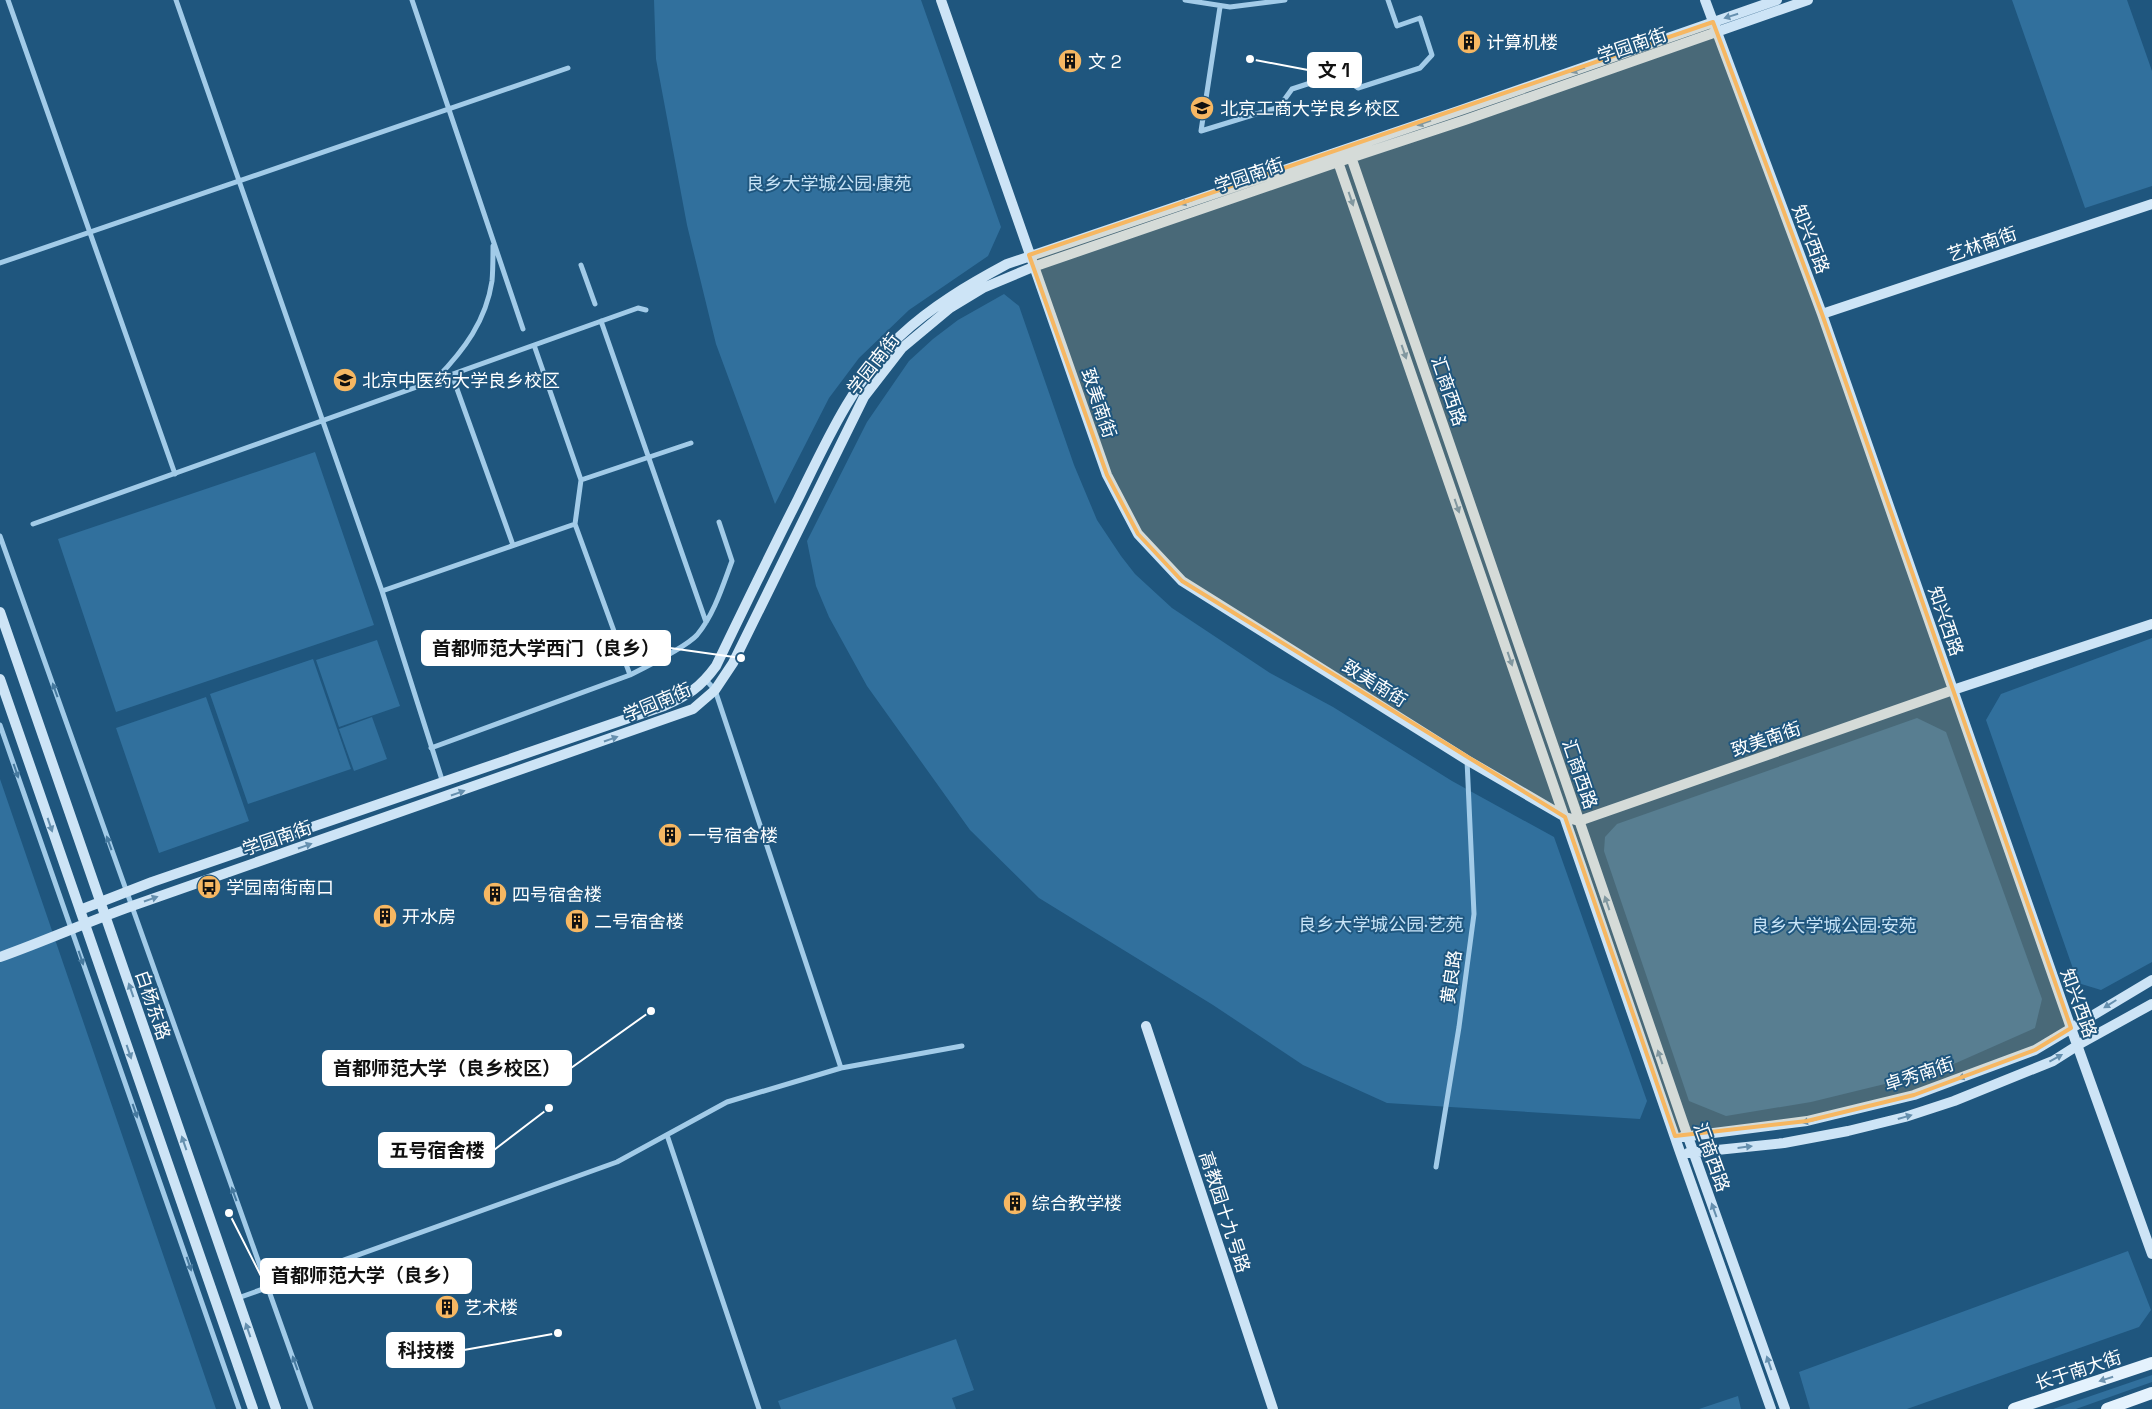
<svg xmlns="http://www.w3.org/2000/svg" width="2152" height="1409" viewBox="0 0 2152 1409" font-family="'Space Grotesk','Noto Sans SC',sans-serif">
<style>
.green{fill:#31709d}
.lines{fill:none;stroke-linecap:round;stroke-linejoin:round}
.street{stroke:#a2cbe8;stroke-width:5}
.secondary{stroke:#cde4f6;stroke-width:10}
.primary{stroke:#e4f2fd;stroke-width:12}
.oneway{fill:#658fae}
.oneway2{fill:#46799e}
.oneway3{fill:#6e94b1}
.marked{fill:#f6b762;fill-opacity:0.2;stroke:#f6b762;stroke-width:4;stroke-linejoin:round}
.labels{text-anchor:middle;dominant-baseline:central;stroke-width:4;stroke-linejoin:round;paint-order:stroke}
.poi-label{font-size:18px;fill:#fff;stroke:#1f567e;text-anchor:start}
.street-label{font-size:18px;fill:#fff;stroke:#1f567e}
.park-label{font-size:18px;fill:#c6e2f6;stroke:#1f567e}
.leader{fill:none;stroke:#fff;stroke-width:2}
.callout-dot{fill:#fff;stroke:#1f567e;stroke-width:2}
.callout{fill:#fff;stroke:#fff;stroke-width:2}
.callout-label{font-size:19px;text-anchor:middle;font-weight:bold;fill:#111}
</style>
<rect width="100%" height="100%" fill="#1f567e"/>
<!-- green -->
<path class="green" d="M654,0H921L1001,227L988,256L909,310L859,358L829,398L775,504L716,344L687,225L656,59Z
M2012,0H2127L2152,71V186L2085,208Z
M1004,294L1019,306L1074,465L1097,520L1121,556L1135,574L1172,608L1270,673L1333,707L1452,781L1554,837L1647,1101L1640,1119L1387,1103L1303,1065L1213,1005L1039,898L970,830L867,686L829,617L816,586L807,541L867,422L909,361L933,339L958,320Z
M315,452L374,625L116,712L58,539Z
M2152,638V962L2101,990L2078,983L1986,720L2001,694Z
M377,640L400,706L339,727L316,660Z
M313,659L351,769L248,804L210,694Z
M206,697L249,821L159,853L116,728Z
M372,717L387,759L354,771L339,729Z
M1917,718L1946,732L2042,999L2035,1028L1956,1063L1897,1081L1811,1102L1726,1116L1689,1101L1604,851L1605,837L1617,824Z
M0,779L216,1409H0Z
M2128,1251L2151,1310L2139,1327L1907,1409H1810L1799,1372Z
M956,1339L974,1390L952,1398L956,1409H781L778,1401Z
M2152,1375V1382L2076,1409H2053Z
M1738,1396L1741,1409H1699Z"/>
<g class="lines">
<!-- street -->
<path class="street" d="M8,0L175,474
M176,0L382,591L443,783
M412,0L523,329
M1185,0L1230,7L1285,0
M1220,7L1201,131L1279,107L1292,89L1338,74L1358,88L1420,68L1432,55L1420,18L1397,26L1388,0
M0,263L568,68
M581,265L595,304
M601,321L706,622
M452,375L513,545
M437,378C464,350 486,321 492,281C493,270 493,257 493,246
M581,480L691,443
M33,524L638,308L646,310
M575,524L630,675
M0,536L311,1409
M382,591L575,524L581,480L534,345
M0,725L239,1409
M431,748L630,675C646,667 686,647 697,635C714,615 723,585 732,561L719,522
M841,1068L962,1046
M667,1135L759,1409
M1436,1167L1459,1027L1474,914L1467,760
M238,1298L617,1162L727,1102L841,1068L715,690L706,680"/>
<!-- secondary -->
<path class="secondary" d="M941,0L1107,475L1138,534L1182,581L1467,760L1565,817L1579,821L1953,690L2152,624
M1705,0L1822,314L2071,1028L2152,1254
M1349,151L1688,1137L1785,1409
M1336,156L1680,1152L1771,1409
M1822,314L2152,204
M0,612L276,1409
M0,679L253,1409
M80,910L152,882L664,706C688,695 700,688 716,666C743,610 770,554 798,499C826,442 853,381 900,336C932,306 968,285 1007,264L1461,110L1777,0
M0,957C45,941 87,922 132,906L693,709L715,690L733,663L864,397L902,348L950,308L983,288L1033,267L1338,162L1465,120L1808,0
M1146,1026L1273,1409
M1682,1137L1807,1121L1914,1095L2035,1050L2152,980
M1688,1153L1784,1143L1848,1131L1905,1117L1954,1101L2053,1061L2083,1042L2152,1004"/>
<!-- primary -->
<path class="primary" d="M2014,1409L2152,1363
M2107,1409L2152,1393"/>
</g>
<!-- one-way arrows -->
<defs><path id="oneway-solid" d="M-6-.8H1V-3.2L6.5 0L1 3.2V.8H-6Z" transform="scale(1.25)"/></defs>
<g class="oneway">
<use href="#oneway-solid" transform="translate(1731 16) rotate(162)"/>
<use href="#oneway-solid" transform="translate(1578 70) rotate(161)"/>
<use href="#oneway-solid" transform="translate(1424 123) rotate(161)"/>
<use href="#oneway-solid" transform="translate(1351 199) rotate(71)"/>
<use href="#oneway-solid" transform="translate(1187 202) rotate(161)"/>
<use href="#oneway-solid" transform="translate(1404 352) rotate(71)"/>
<use href="#oneway-solid" transform="translate(1457 506) rotate(71)"/>
<use href="#oneway-solid" transform="translate(1510 659) rotate(71)"/>
<use href="#oneway-solid" transform="translate(611 739) rotate(-19)"/>
<use href="#oneway-solid" transform="translate(458 793) rotate(-19)"/>
<use href="#oneway-solid" transform="translate(50 825) rotate(71)"/>
<use href="#oneway-solid" transform="translate(305 846) rotate(-19)"/>
<use href="#oneway-solid" transform="translate(151 899) rotate(-19)"/>
<use href="#oneway-solid" transform="translate(1607 903) rotate(-109)"/>
<use href="#oneway-solid" transform="translate(131 990) rotate(-109)"/>
<use href="#oneway-solid" transform="translate(2110 1004) rotate(148)"/>
<use href="#oneway-solid" transform="translate(129 1052) rotate(71)"/>
<use href="#oneway-solid" transform="translate(1660 1057) rotate(-109)"/>
<use href="#oneway-solid" transform="translate(2056 1058) rotate(-29)"/>
<use href="#oneway-solid" transform="translate(1965 1076) rotate(160)"/>
<use href="#oneway-solid" transform="translate(1905 1117) rotate(-16)"/>
<use href="#oneway-solid" transform="translate(1809 1121) rotate(168)"/>
<use href="#oneway-solid" transform="translate(184 1143) rotate(-109)"/>
<use href="#oneway-solid" transform="translate(1745 1147) rotate(-7)"/>
<use href="#oneway-solid" transform="translate(1714 1210) rotate(-110)"/>
<use href="#oneway-solid" transform="translate(248 1330) rotate(-109)"/>
<use href="#oneway-solid" transform="translate(1769 1363) rotate(-109)"/>
</g>
<g class="oneway2">
<use href="#oneway-solid" transform="translate(55 690) rotate(-110)"/>
<use href="#oneway-solid" transform="translate(16 771) rotate(71)"/>
<use href="#oneway-solid" transform="translate(109 843) rotate(-110)"/>
<use href="#oneway-solid" transform="translate(81 958) rotate(71)"/>
<use href="#oneway-solid" transform="translate(135 1111) rotate(71)"/>
<use href="#oneway-solid" transform="translate(234 1194) rotate(-110)"/>
<use href="#oneway-solid" transform="translate(189 1264) rotate(71)"/>
<use href="#oneway-solid" transform="translate(295 1363) rotate(-110)"/>
</g>
<use class="oneway3" href="#oneway-solid" transform="translate(2106 1379) rotate(162)"/>
<!-- marked area -->
<path class="marked" d="M1713,22L1822,314L2071,1028L2035,1050L1914,1095L1807,1121L1675,1136L1565,817L1182,581L1138,534L1107,475L1029,255Z"/>
<!-- icons -->
<defs>
<g id="building-disc" transform="scale(1.25)"><circle r="9.5" fill="#f6b762" stroke="#1f567e"/><path d="M-4-6H4V6H1V3H-1V6H-4ZM-2.5-4.3h1.7v1.8h-1.7ZM.8-4.3h1.7v1.8H.8ZM-2.5-1h1.7V.8h-1.7ZM.8-1h1.7V.8H.8Z" fill="#111"/></g>
<g id="university-disc" transform="scale(1.25)"><circle r="9.5" fill="#f6b762" stroke="#1f567e"/><path d="M0-5L7-2L0 1L-7-2ZM-4 1L0 2.5L4 1V4Q0 6-4 4Z" fill="#111"/></g>
<g id="bus-disc" transform="scale(1.25)"><circle r="9.5" fill="#f6b762" stroke="#1f567e"/><path d="M-5-6H5V4H4V6H2V4H-2V6H-4V4H-5ZM-3.5-4V0h7V-4ZM-3.5 1.2v1.5H-2V1.2ZM2 1.2v1.5H3.5V1.2Z" fill="#111"/></g>
</defs>
<g fill-rule="evenodd">
<use href="#building-disc" x="1469" y="42"/>
<use href="#building-disc" x="1070" y="61"/>
<use href="#university-disc" x="1202" y="108"/>
<use href="#university-disc" x="345" y="380"/>
<use href="#building-disc" x="670" y="835"/>
<use href="#bus-disc" x="209" y="887"/>
<use href="#building-disc" x="495" y="894"/>
<use href="#building-disc" x="385" y="916"/>
<use href="#building-disc" x="577" y="921"/>
<use href="#building-disc" x="1015" y="1203"/>
<use href="#building-disc" x="447" y="1307"/>
</g>
<g class="labels">
<!-- poi labels -->
<g class="poi-label">
<text x="1486" y="42">计算机楼</text>
<text x="1088" y="61">文 2</text>
<text x="1220" y="108">北京工商大学良乡校区</text>
<text x="362" y="380">北京中医药大学良乡校区</text>
<text x="688" y="835">一号宿舍楼</text>
<text x="226" y="887">学园南街南口</text>
<text x="512" y="894">四号宿舍楼</text>
<text x="402" y="916">开水房</text>
<text x="594" y="921">二号宿舍楼</text>
<text x="1032" y="1203">综合教学楼</text>
<text x="464" y="1307">艺术楼</text>
</g>
<!-- street labels -->
<g class="street-label">
<text transform="translate(1632 45) rotate(-19)">学园南街</text>
<text transform="translate(1249 175) rotate(-19)">学园南街</text>
<text transform="translate(1811 239) rotate(69)">知兴西路</text>
<text transform="translate(1982 244) rotate(-19)">艺林南街</text>
<text transform="translate(873 364) rotate(-52)">学园南街</text>
<text transform="translate(1449 391) rotate(71)">汇商西路</text>
<text transform="translate(1099 403) rotate(71)">致美南街</text>
<text transform="translate(1946 621) rotate(71)">知兴西路</text>
<text transform="translate(1375 683) rotate(32)">致美南街</text>
<text transform="translate(657 702) rotate(-23)">学园南街</text>
<text transform="translate(1766 739) rotate(-19)">致美南街</text>
<text transform="translate(1580 774) rotate(71)">汇商西路</text>
<text transform="translate(277 838) rotate(-19)">学园南街</text>
<text transform="translate(1451 977) rotate(-82)">黄良路</text>
<text transform="translate(2079 1003) rotate(70)">知兴西路</text>
<text transform="translate(153 1005) rotate(71)">白杨东路</text>
<text transform="translate(1919 1074) rotate(-18)">卓秀南街</text>
<text transform="translate(1712 1157) rotate(70)">汇商西路</text>
<text transform="translate(1225 1212) rotate(72)">高教园十九号路</text>
<text transform="translate(2078 1370) rotate(-18)">长于南大街</text>
</g>
<!-- park labels -->
<g class="park-label">
<text x="829" y="183">良乡大学城公园·康苑</text>
<text x="1381" y="924">良乡大学城公园·艺苑</text>
<text x="1834" y="925">良乡大学城公园·安苑</text>
</g>
</g>
<!-- callouts -->
<path class="leader" d="M1250 59L1308 70M741 658L670 648M651 1011L571 1068M549 1108L494 1150M229 1213L261 1276M558 1333L464 1350"/>
<g class="callout-dot">
<circle cx="1250" cy="59" r="5"/>
<circle cx="741" cy="658" r="5"/>
<circle cx="651" cy="1011" r="5"/>
<circle cx="549" cy="1108" r="5"/>
<circle cx="229" cy="1213" r="5"/>
<circle cx="558" cy="1333" r="5"/>
</g>
<g class="callout">
<rect x="1308" y="53" width="53" height="34" rx="5"/>
<rect x="422" y="631" width="248" height="34" rx="5"/>
<rect x="323" y="1051" width="248" height="34" rx="5"/>
<rect x="379" y="1133" width="115" height="34" rx="5"/>
<rect x="261" y="1259" width="210" height="34" rx="5"/>
<rect x="387" y="1333" width="77" height="34" rx="5"/>
</g>
<g class="callout-label">
<text x="1334" y="77">文 1</text>
<text x="546" y="655">首都师范大学西门（良乡）</text>
<text x="447" y="1075">首都师范大学（良乡校区）</text>
<text x="437" y="1157">五号宿舍楼</text>
<text x="366" y="1282">首都师范大学（良乡）</text>
<text x="426" y="1357">科技楼</text>
</g>
</svg>
